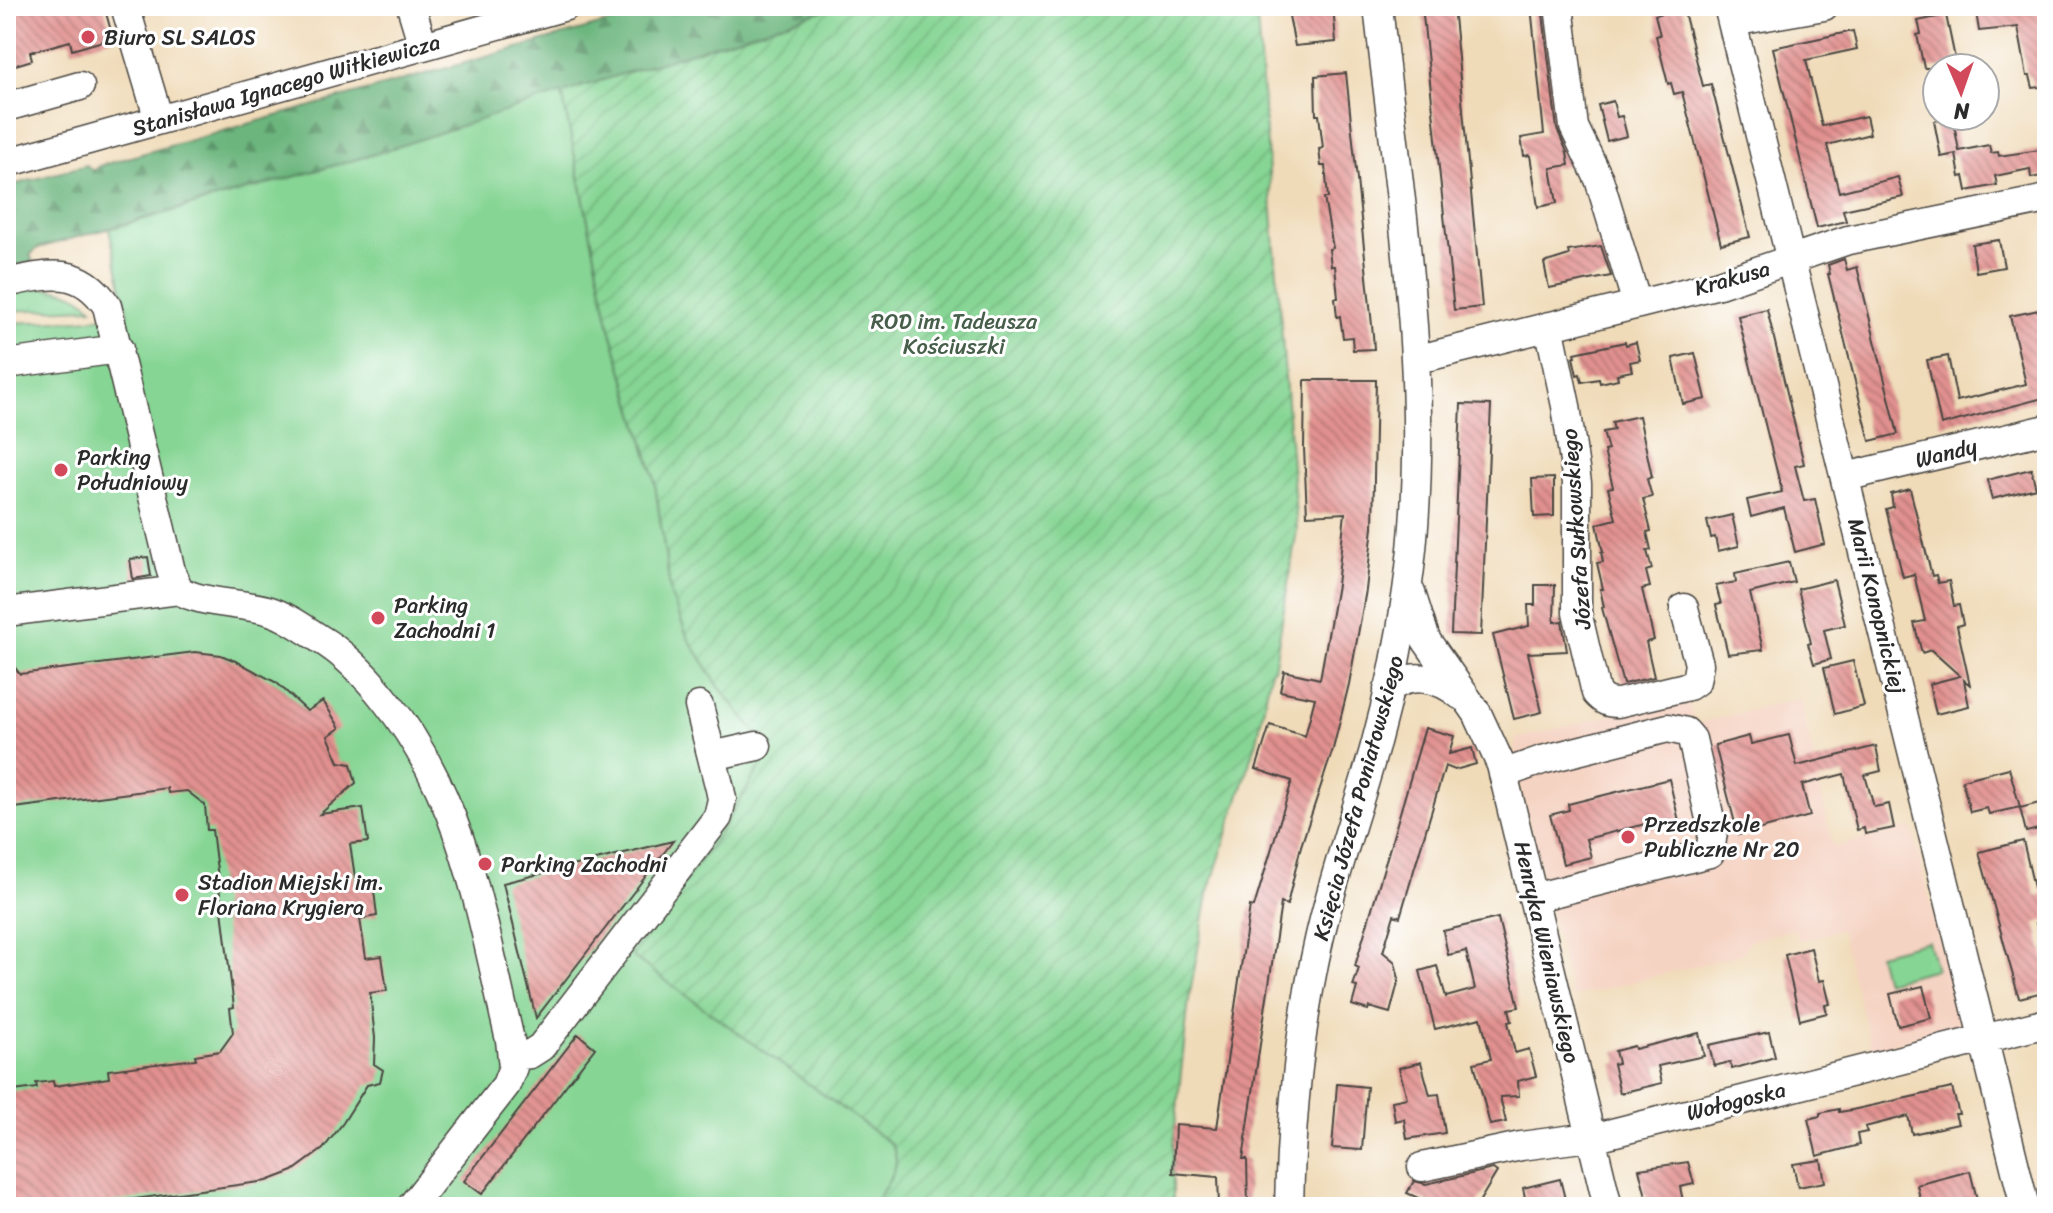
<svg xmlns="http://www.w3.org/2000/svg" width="2053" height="1213" viewBox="0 0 2053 1213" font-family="Sriracha,sans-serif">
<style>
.built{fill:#f5d3c2}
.grass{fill:url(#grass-tufts);stroke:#588060;stroke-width:2}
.forest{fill:url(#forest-firs);stroke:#4c7054;stroke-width:2}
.park{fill:#86d594;stroke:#588060;stroke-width:2}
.garden{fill:url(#garden-furrows);stroke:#588060;stroke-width:2}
.building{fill:url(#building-back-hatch)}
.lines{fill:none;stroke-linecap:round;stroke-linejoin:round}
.minor-casing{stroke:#494540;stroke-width:31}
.minor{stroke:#fff;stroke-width:28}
.poi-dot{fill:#d1495b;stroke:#fff;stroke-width:3}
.labels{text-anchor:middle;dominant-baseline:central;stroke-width:6;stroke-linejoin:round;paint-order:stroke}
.poi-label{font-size:22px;fill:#2b2b2b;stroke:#fff;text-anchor:start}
.street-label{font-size:22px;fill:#2b2b2b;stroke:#fff}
.park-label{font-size:22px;fill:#465e4a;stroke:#fff}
</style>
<defs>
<pattern id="grass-tufts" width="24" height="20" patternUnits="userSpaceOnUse" patternTransform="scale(2)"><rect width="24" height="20" fill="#86d594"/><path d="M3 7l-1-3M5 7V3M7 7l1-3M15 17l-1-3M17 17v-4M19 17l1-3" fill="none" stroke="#74b780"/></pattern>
<pattern id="forest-firs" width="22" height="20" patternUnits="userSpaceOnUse" patternTransform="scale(2)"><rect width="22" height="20" fill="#6cb67e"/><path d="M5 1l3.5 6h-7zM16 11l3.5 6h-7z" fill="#599467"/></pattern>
<pattern id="garden-furrows" width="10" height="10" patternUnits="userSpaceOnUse" patternTransform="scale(2)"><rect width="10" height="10" fill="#86d594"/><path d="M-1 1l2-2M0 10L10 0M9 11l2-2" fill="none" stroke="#74b780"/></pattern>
<pattern id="building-back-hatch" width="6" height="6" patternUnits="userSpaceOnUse" patternTransform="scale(2)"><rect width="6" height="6" fill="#e1918f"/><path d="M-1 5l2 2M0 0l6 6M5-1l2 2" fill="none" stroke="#b77775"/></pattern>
</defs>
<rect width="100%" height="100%" fill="#fff"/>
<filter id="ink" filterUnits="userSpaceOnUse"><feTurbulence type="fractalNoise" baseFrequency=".0125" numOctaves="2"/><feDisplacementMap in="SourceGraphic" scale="16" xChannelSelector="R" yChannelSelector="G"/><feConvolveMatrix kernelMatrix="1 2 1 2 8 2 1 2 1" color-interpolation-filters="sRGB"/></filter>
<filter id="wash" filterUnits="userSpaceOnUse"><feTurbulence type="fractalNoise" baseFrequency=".006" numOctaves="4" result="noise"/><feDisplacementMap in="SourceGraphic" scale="32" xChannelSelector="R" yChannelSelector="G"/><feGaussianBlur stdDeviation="1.8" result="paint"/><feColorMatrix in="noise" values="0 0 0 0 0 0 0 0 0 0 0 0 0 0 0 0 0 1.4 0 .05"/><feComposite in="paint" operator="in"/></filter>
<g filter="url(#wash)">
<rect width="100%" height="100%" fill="#f0dbb9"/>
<!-- built -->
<path class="built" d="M1687,696L1695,724L1800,698L1833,847L1912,827L1961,1027L1871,1049L1841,930L1799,941L1794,929L1749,941L1742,954L1572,997L1513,757L1516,739Z"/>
<!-- grass -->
<path class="grass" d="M32,288C56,289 75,289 92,308L6,311V293Z"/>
<!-- forest -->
<path class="forest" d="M667,6H838L372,155L38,248L30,255L33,262L6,268V187L86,165L93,171L99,166Z"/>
<!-- park -->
<path class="park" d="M562,93L610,328L654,477L671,595L688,638L720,688L764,742L765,759L719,834L633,956L890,1143C907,1165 884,1187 872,1207H6V323L81,320L128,314L109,229L372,155Z
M1928,941L1936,969L1885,982L1878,954Z"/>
<!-- garden -->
<path class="garden" d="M838,6H1256L1297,530L1274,669L1271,670L1257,741L1208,894L1189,999L1173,1146V1207H872C884,1187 907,1165 890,1143L632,956L719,834L765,759L764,742L720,688L688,638L671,595L654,477L610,328L562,93Z"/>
<g id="blocks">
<!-- building -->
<path class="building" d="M6,6H104L113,38L72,50L70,41L30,52L32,60L6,68Z
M1287,6H1333L1336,42L1295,46Z
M1422,6H1453L1482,307L1454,310Z
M1531,6H1542L1557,129L1567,152L1569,165L1551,168L1557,203L1538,207L1530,155L1524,156L1521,138L1544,134Z
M2008,6H2047V86L2033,88L2030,76H2027L2018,27L1979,31L1976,12Z
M1683,8L1703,86L1711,84L1750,237L1721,244L1682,92L1674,94L1671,83L1668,84L1656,36L1660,35L1655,15Z
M1946,15L1957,68H1924L1917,35L1921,34L1918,21Z
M1853,31L1857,49L1806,60L1822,126L1866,116L1870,134L1827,145L1839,192L1898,177L1903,197L1843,210L1846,221L1817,228L1773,48Z
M1346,73L1373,335L1374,349L1353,350L1352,337L1343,338L1340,316L1337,317L1335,298H1338L1335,266H1331L1329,249L1333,248L1324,198H1328L1325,166H1321L1319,149L1323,148L1319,115H1316L1315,76Z
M1613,101L1617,117L1622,116L1627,136L1607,141L1598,105Z
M1953,118L1959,151L1989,145L1991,153L1998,152L1999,156L2047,149V175L2031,178L2030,169L1995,176L1997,185L1967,191L1964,176L1960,177L1956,154L1941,157L1934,121Z
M1999,240L2004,267L1976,272L1972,244Z
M1601,246L1611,276L1549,288L1544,263L1569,255L1568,251Z
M1844,259L1847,270L1857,267L1898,434L1870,441L1828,274H1830L1828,265Z
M1767,309L1804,464L1795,466L1804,501L1815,499L1825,544L1795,552L1784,508L1751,517L1747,500L1782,492L1738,316Z
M2039,310L2047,343V397L1941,425L1927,360L1948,356L1957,401L2026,384L2010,316Z
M1625,342L1626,345L1636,342L1640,360L1630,362L1632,371L1617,374L1618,379L1600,383L1599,379L1582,382L1580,374L1577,375L1573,357L1576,356L1575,353Z
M1695,353L1706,399L1683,404L1673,358Z
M1305,380H1376L1373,527L1366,590L1349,684L1333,749L1301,846L1287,905L1281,903L1243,1159H1247L1248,1207H1219L1218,1177L1173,1173L1175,1125L1217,1128L1250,906L1254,907L1292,781L1256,769L1270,725L1305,736L1315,698L1280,691L1284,671L1320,679L1337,585L1345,513L1307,515L1304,448Z
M1461,404L1491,405L1481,635L1451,634Z
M1639,416L1652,477L1647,479L1652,497L1643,499L1651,531L1647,532L1651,550L1647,551L1652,569L1646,571L1650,587L1642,589L1654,640L1646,642L1654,677L1623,684L1602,608L1604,607L1600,589H1603L1597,563L1603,562L1601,552H1603L1597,524L1616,519L1608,488L1613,487L1604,451L1608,450L1603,432L1614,430L1612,422Z
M2031,469L2036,488L1992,499L1987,480Z
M1554,478V516L1534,517L1532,479Z
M1910,489L1932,576L1936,575L1938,583L1949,581L1954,606L1959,605L1963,624L1957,626L1970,685L1964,680L1969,706L1936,714L1929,684L1960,676L1931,650L1922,653L1914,623L1925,621L1914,574L1903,577L1886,509L1893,507L1891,494Z
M1732,515L1739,546L1718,551L1715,537L1711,538L1707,521Z
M148,557L151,576L133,579L130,559Z
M1789,562L1794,582L1750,593L1763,650L1728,654L1716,605L1721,604L1716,586L1736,582L1735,574Z
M1834,580L1845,625L1824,630L1831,659L1814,664L1808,644L1811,643L1798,589Z
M1535,585H1555L1554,622L1562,621L1567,651L1528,653L1542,712L1514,719L1493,635L1529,626L1528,605H1535Z
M195,652L221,655L238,662L277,683L307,711L323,701L340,728L328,736L339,762L351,764L356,783L320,814L363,808L368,842L350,844L356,884L373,882L377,916L360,919L366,958L382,956L387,991L370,993L375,1038L374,1064L383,1070L380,1082L367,1085L343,1123L323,1149L293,1171L267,1181L76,1207H6V1092L37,1088L36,1083L53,1081L54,1086L109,1078L108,1070L196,1059L195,1055L220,1051L233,1033L230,1008L234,1007L212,830H207L205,805L187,791L168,793L167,788L6,809V656L20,674Z
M1853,661L1864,706L1835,714L1824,668Z
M1425,728L1454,736L1449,754L1472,748L1476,764L1455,770L1445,766L1400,917L1394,915L1383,952L1395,962L1399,979L1390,1013L1369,1007L1368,1010L1352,1005L1357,987L1353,986L1359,968L1355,966Z
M1789,735L1797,766L1876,746L1881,771L1865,775L1874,807L1889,804L1894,828L1865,834L1864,828L1857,830L1844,774L1802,785L1810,816L1738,835L1715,745L1749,736L1751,744Z
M2009,768L2020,807L1989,814L1987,808L1970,812L1962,780Z
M1669,779L1679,821L1650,829L1649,823L1586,839L1591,857L1563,864L1550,815L1569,810L1568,804Z
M2047,801V827L2026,832L2020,808Z
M673,841L560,987L536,1018L503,883Z
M2023,841L2036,896L2047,893V920L2036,923L2047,968V991L2019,998L1979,852Z
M1498,918L1519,1007L1509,1009L1512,1021L1508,1022L1515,1053L1529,1049L1536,1076L1518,1081L1519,1096L1500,1097L1506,1122L1490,1125L1474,1063L1491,1059L1481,1018L1435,1029L1420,971L1437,966L1446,997L1475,989L1466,951L1448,955L1443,931Z
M1811,948L1819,981L1824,980L1830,1004L1825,1005L1827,1013L1800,1020L1785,955Z
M1923,986L1931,1018L1898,1026L1890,994Z
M1769,1032L1775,1057L1732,1069L1730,1062L1714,1066L1709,1045Z
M1699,1033L1704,1056L1658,1066L1662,1083L1620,1093L1613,1064L1618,1063L1615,1051L1634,1046L1635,1049Z
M578,1034L595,1048L482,1194L464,1181Z
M1421,1062L1430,1095L1439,1094L1445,1133L1407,1139L1404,1119L1395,1121L1392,1101L1407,1098L1399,1068Z
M1337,1084L1367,1087L1362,1150L1332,1148Z
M1952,1088L1959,1114H1955L1958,1124L1912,1134L1908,1116L1865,1127L1867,1132L1857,1134L1859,1145L1817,1156L1808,1119L1820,1116V1113L1839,1109V1112L1852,1110Z
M1821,1160L1825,1182L1798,1187L1793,1164Z
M1688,1162L1694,1184L1680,1187L1683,1201L1662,1206L1660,1201L1648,1204L1639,1169Z
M1493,1169L1497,1172L1476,1207H1438L1407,1193L1414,1181L1426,1184Z
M1970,1171L1979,1207H1922L1917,1185Z
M1560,1179L1567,1207H1527L1523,1188Z"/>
</g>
</g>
<g filter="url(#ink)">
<use href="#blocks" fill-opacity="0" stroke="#494540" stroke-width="2"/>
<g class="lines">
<!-- minor casing -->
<g class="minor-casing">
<path id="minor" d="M125,6L159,120
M411,6L423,46
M1559,6L1574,127L1599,179L1637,304
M1728,6L2025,1207
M1732,22L1824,6
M6,107L80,86
M6,163L566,6
M6,283C48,274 80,265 107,306L171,571L179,590C198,603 241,603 267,610C285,615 303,628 320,639C345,654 368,678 386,701C465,799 482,921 510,1040L513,1067L506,1085L411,1207
M1549,326L1566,406L1577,483V612L1596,693C1603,701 1608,703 1618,703L1689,686L1696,681L1699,664L1684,608
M1416,357L1431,356L1719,284L1848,240L2047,199
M6,364L119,349
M1845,477L2047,429
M1411,593L1426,640L1477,713L1501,765L1608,1207
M6,612L179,590
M1388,690C1410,670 1440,678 1460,695
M712,756L757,746
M1503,774L1542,760L1668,728L1686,732L1692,739L1713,832L1710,853L1533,898
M513,1056L530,1054L541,1047L718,817L722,799L720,789L699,706
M1422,1167L1521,1146L1604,1135L2047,1023
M1289,1207C1291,1117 1299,1028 1319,940C1334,874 1357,811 1375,746C1389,695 1400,643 1407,591C1435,396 1399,200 1378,6"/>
</g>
<!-- minor -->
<use href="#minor" class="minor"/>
</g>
</g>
<!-- markers -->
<g class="poi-dot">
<circle cx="88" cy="37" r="8"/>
<circle cx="61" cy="470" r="8"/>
<circle cx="378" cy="618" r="8"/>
<circle cx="1628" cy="837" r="8"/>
<circle cx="485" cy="864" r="8"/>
<circle cx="182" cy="895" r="8"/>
</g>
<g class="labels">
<!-- poi labels -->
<g class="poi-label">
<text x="104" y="37">Biuro SL SALOS</text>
<text x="77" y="457">Parking<tspan x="77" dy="25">Południowy</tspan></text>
<text x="394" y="605">Parking<tspan x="394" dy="25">Zachodni 1</tspan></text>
<text x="1644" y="824">Przedszkole<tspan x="1644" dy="25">Publiczne Nr 20</tspan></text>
<text x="501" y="864">Parking Zachodni</text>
<text x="198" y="882">Stadion Miejski im.<tspan x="198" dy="25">Floriana Krygiera</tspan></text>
</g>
<!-- street labels -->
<g class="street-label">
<text transform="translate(286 85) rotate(-16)">Stanisława Ignacego Witkiewicza</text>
<text transform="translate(1732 278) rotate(-16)">Krakusa</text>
<text transform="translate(1946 453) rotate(-14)">Wandy</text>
<text transform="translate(1576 529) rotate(-94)">Józefa Sułkowskiego</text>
<text transform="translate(1877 606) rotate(76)">Marii Konopnickiej</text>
<text transform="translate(1358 798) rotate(-75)">Księcia Józefa Poniatowskiego</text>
<text transform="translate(1547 952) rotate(77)">Henryka Wieniawskiego</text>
<text transform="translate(1736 1101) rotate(-14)">Wołogoska</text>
</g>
<!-- park labels -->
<g class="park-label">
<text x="954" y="321">ROD im. Tadeusza<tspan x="954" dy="25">Kościuszki</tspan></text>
</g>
</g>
<!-- margin -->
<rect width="2053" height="1213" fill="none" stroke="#fff" stroke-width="32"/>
<!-- north arrow -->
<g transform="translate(1961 92) rotate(178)"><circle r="38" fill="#ffffff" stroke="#aaaaaa" stroke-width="2"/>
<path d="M0-6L14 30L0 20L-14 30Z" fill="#d1495b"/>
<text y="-12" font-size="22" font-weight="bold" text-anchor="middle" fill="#2b2b2b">N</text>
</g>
</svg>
